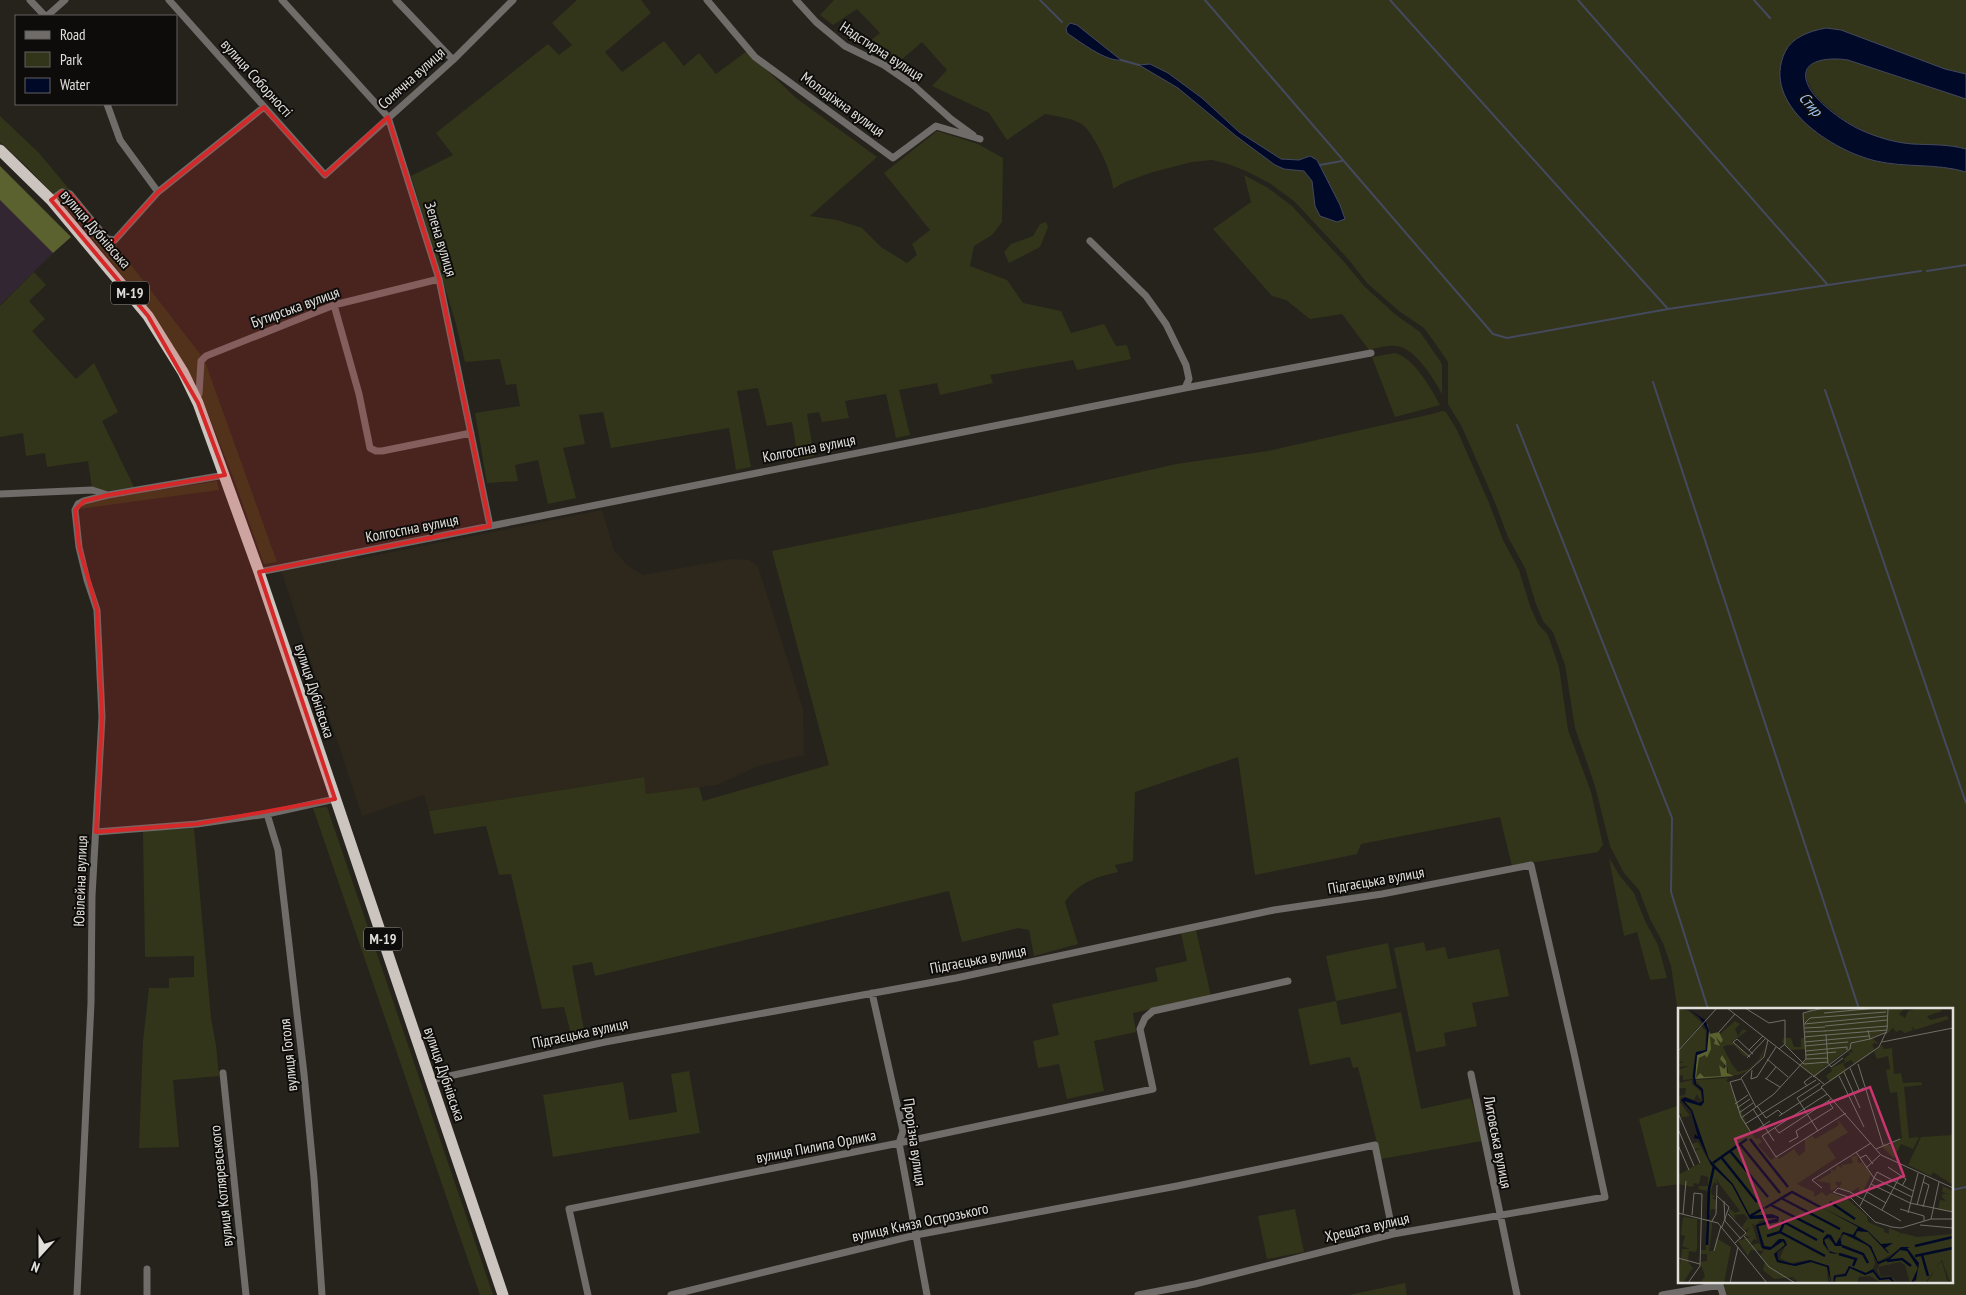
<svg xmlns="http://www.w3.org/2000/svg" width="1966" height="1295" viewBox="0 0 1966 1295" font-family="'PT Sans Narrow',sans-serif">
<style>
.built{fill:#2e281c}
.industrial{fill:#332633}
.green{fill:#323519;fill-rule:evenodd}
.forest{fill:#5c6130}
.water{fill:#000928;stroke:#44495e}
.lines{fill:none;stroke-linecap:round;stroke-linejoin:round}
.stream{stroke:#44495e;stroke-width:2}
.minor{stroke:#6f6c69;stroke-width:7}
.trunk{stroke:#ccc4be;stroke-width:11}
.marked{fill:#d62828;fill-opacity:0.2;stroke:#d62828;stroke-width:4;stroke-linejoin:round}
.labels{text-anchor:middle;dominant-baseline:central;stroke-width:4;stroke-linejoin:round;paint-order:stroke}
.shield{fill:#0e0c0a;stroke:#a2a09c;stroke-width:1}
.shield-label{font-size:14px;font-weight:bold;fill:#e1dfdb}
.street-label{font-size:15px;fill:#e1dfdb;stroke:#0e0c0a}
.water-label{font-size:16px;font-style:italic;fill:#9dc3f4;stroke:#0e0c0a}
.inset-river{fill:none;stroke:#000928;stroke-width:2.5}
.inset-road{fill:none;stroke:#716e69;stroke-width:1}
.view{fill:#c7366e;fill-opacity:0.15;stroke:#c7366e;stroke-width:2.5}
.inset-edge{fill:none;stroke:#e1dfdb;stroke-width:2.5}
</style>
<rect width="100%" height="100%" fill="#26231d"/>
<!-- built -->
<path class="built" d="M602,510L614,551L628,566L643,575L730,559L749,560L758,566L803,709L804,755L758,766L717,785L646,794L643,777L429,811L424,795L362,816L281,570L355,555L357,559Z"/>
<!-- industrial -->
<path class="industrial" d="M0,200L53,253L0,305Z"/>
<!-- green -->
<path class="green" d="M577,0H641L651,13L605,52L622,72L664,41L684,66L699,53L716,74L747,51L796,98L877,157L810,216L837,220L862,228L881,247L907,263L917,255L912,244L930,230L884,173L937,131L978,144L1003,158L1002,222L992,235L974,246L970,266L1007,280L1023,303L1061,311L1071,333L1104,324L1116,346L1127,345L1131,359L1077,370L1073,360L990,375L993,383L940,395L937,383L899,390L910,435L896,438L886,394L845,401L849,418L822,422L819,412L807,414L814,456L798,459L792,422L767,426L758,388L737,391L751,467L736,470L729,428L611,448L603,412L579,415L585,444L563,448L576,498L548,504L538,460L515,465L518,481L487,483L475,413L520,406L516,384L506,385L500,359L465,362L456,324L411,176L453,155L436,133L548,44L559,55L572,45L552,23Z
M834,0H1966V74L1945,69L1841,30L1826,28L1782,58C1771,116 1841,158 1891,164C1916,167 1941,164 1966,172V1295H1727L1723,1281H1952V1009H1680V1026L1671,966L1663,943L1650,919L1639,890L1624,873L1610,846L1595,786L1575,728L1565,665L1553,632L1543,621L1536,604L1525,568L1508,537L1494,500L1462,427L1448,404V362L1435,343L1424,328L1399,311L1367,283L1349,260L1295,202L1271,184L1246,171L1228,164L1212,160L1192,162L1153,172L1125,182L1113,189C1114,176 1092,128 1080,123C1070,118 1056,116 1045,114L1007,140L989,113L932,86L947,70L922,42L901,60L864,46L880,33L857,9L833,25L820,15ZM1140,65L1168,73L1202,98L1239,132L1281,159L1299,160L1310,156L1317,160L1340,205L1315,206L1312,181L1304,171L1284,169L1236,136L1178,88Z
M1823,58L1848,60L1966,99V149C1948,145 1931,145 1913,144C1884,142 1855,130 1833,111C1822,102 1812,94 1807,79C1804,68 1814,62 1823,58Z
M0,116L39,153L114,243L204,359L277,562L264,564L233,477L197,386L153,314L80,223L27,167L0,142Z
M1244,175L1268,188L1292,206L1345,263L1364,286L1396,315L1420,332L1442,364V394C1434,379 1415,348 1397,346C1388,345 1377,348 1369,350L1342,314L1310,319L1286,300L1272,296L1213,229L1251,202Z
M1046,222L1048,227L1040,247L1009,263L1004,252L1011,244L1033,236L1040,224Z
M34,272L46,285L29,301L45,319L32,331L76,379L94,363L118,412L102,421L134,487L108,491L92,488L88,461L47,467L45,453L26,456L23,433L0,437V306Z
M1395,353C1414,358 1431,388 1440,405L1395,417L1372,357Z
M1442,411L1446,412L1457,430L1489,503L1503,540L1519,570L1530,606L1538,624L1548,635L1559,667L1568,730L1591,792L1603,845L1598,852L1512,866L1500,817L1361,844L1357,854L1255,875L1238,757L1135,792L1133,861L1115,865L1118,872C1095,877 1078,883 1065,902L1078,944L1034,956L1029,930L1018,928L962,942L949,891L595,976L592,962L572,966L586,1040L573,1041L564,1007L542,1009L511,874L499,875L486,826L434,834L429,811L644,777L646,794L699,787L703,801L829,765L772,551L983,508L1176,464L1268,451L1432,414Z
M217,481L219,490L78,509L84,504L109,498Z
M327,807L493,1295H480L313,808Z
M194,828L211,1018L216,1045L219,1076L173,1080L179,1147L139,1148L143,1041L149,988H169V978L194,977V956L145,957L143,831Z
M1609,858L1620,876L1634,893L1645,921L1658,945L1667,978L1650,980L1637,932L1624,936Z
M1196,930L1211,996L1133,1013L1136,1032L1094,1041L1104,1091L1067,1099L1059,1064L1038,1068L1033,1041L1059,1035L1052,1004L1158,981L1155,968L1187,961L1181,933Z
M1424,942L1426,951L1445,947L1448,959L1499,949L1509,996L1472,1003L1477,1026L1444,1033L1446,1046L1416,1052L1394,948Z
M1388,943L1397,988L1336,1001L1341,1025L1401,1012L1421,1109L1471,1098L1482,1141L1381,1159L1358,1067L1353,1068L1350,1057L1310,1065L1298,1009L1336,1001L1326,956Z
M689,1071L700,1133L553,1157L543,1095L623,1082L629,1120L677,1112L671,1074Z
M1680,1105V1184L1657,1187L1639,1119Z
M1295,1209L1304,1252L1267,1259L1258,1216Z
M1405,1283L1407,1295H1349Z"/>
<!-- forest -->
<path class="forest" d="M0,166L71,237L53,253L0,200Z"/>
<!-- water -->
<path class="water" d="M1070,23L1077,25L1121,60C1106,62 1079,41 1067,33L1066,28Z
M1826,28L1841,30L1945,69L1966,74V99L1848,60C1829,57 1793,59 1810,89C1819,104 1845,123 1861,130C1876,137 1896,143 1913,144C1931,145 1948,144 1966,149V172C1936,163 1906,168 1876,161C1833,151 1760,105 1785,52C1792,37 1810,31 1826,28Z
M1150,64L1168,73L1202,98L1239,132L1281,159L1299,160L1310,156L1317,160L1340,205L1345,219L1337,222L1320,216L1315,206L1312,181L1304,171L1284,169L1275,165L1236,136L1178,88L1139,65Z"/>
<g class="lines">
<!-- stream -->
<path class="stream" d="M1040,0L1062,22
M1205,0L1493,334L1507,338L1668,309L1921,271
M1390,0L1668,309
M1578,0L1827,284
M1754,0L1770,18
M1121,60L1139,65
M1320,165L1342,161
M1927,271L1966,265
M1653,382L1859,1009
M1825,390L1966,803
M1517,425L1672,818L1671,892L1708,1009
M1952,1190L1966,1187"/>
<!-- minor -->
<path class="minor" d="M30,0L45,16
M169,0L325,175L453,60L513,0
M282,0L388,117L439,279L490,526
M396,0L453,60
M707,0L755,57L893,158L936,126L980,139
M796,0L816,22L845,46L884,65L913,85L951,119L973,135
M47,16L65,0
M107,104L120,140L158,192
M51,200L62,192L70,194L107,239L115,240L158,192L264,107
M334,305L359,394L370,448L376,451H382L471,433
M1185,388L1371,353
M195,397L199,394L201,361L206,356L334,305L439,279
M0,494L92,490L108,495
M259,572L1185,388L1189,379L1186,365L1166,324L1146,296L1090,241
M267,814L278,850L304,1074L314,1178L322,1295
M96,832L197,824L267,814L335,799
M872,993L903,1131L899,1143L927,1295
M223,1073L246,1295
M1471,1074L1517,1295
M431,1080L605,1042L956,978L1274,910L1382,894L1531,865L1574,1053L1605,1197L1393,1234L1195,1284L1138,1295
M147,1269V1295
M77,1295L91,1003L92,896L102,717L97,610L87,580L79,547L75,510L78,504L84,501L108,495L225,475
M588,1295L569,1209L899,1143L1153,1089L1140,1029L1145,1018L1153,1011L1288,981
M671,1295L916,1235L1177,1186L1375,1145L1393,1234
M1662,1295L1720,1285L1723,1295"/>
<!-- trunk -->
<path class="trunk" d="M0,150L51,200L148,316L183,372L198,403L259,572L503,1295"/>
</g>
<!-- marked area -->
<path class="marked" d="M264,107L325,175L388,117L439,279L490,526L259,572L335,799L197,824L96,832L102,717L97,610L79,547L75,510L84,501L108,495L225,475L198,403L148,316L51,200L62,192L70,194L111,244L158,192Z"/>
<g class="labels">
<!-- shield labels -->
<g class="shield">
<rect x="111" y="281.5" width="38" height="23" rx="4"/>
<rect x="364" y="927.5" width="38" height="23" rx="4"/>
</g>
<g class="shield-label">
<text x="130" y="293">М-19</text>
<text x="383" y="939">М-19</text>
</g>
<!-- street labels -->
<g class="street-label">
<text transform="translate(882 51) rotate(33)">Надстирна вулиця</text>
<text transform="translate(257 78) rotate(48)">вулиця Соборності</text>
<text transform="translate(411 78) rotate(-42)">Сонячна вулиця</text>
<text transform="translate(843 104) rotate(36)">Молодіжна вулиця</text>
<text transform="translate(96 229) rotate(49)">вулиця Дубнівська</text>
<text transform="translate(441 239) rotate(73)">Зелена вулиця</text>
<text transform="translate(295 307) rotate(-20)">Бутирська вулиця</text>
<text transform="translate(809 448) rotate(-11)">Колгоспна вулиця</text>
<text transform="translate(412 528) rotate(-11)">Колгоспна вулиця</text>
<text transform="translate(315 691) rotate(72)">вулиця Дубнівська</text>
<text transform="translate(1376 880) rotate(-10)">Підгаєцька вулиця</text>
<text transform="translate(80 881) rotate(-88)">Ювілейна вулиця</text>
<text transform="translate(978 959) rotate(-11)">Підгаєцька вулиця</text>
<text transform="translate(580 1033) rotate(-12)">Підгаєцька вулиця</text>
<text transform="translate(288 1055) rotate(-96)">вулиця Гоголя</text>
<text transform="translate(445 1074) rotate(71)">вулиця Дубнівська</text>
<text transform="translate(915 1142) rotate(82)">Прорізна вулиця</text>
<text transform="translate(1498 1142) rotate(79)">Литовська вулиця</text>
<text transform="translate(816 1146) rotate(-11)">вулиця Пилипа Орлика</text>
<text transform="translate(221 1186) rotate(-96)">вулиця Котляревського</text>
<text transform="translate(920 1222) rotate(-12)">вулиця Князя Острозького</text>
<text transform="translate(1367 1227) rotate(-13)">Хрещата вулиця</text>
</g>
<!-- water labels -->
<g class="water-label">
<text transform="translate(1811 104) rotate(49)">Стир</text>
</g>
</g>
<!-- overview -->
<g transform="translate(1678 1008)">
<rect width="275" height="275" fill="#26231d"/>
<path d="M0,0L11,3L24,15L0,42ZM128,0H135L133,4L145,0H209V17L208,23L194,30L201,36L196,35L194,37L197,42L172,59L176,56L173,52L165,56L168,61L172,60L152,74L148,68L141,72L121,56L128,52V41L113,42L104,34L106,29L107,36L108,30H113L116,39H123V30H127L125,5L132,4ZM173,41L175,45L170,43L172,46L166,51L167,54L153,60L154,63L142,72L138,68L145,60L169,42ZM210,0H227L221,6L227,10L230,3L241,0H262L264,3L249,8L252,12L269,8L271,11L237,22L234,18L235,22L227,25L222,22L218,24L215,20L208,27ZM57,13L62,16L57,21L60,28L65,21L69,23L53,34H55L71,49L66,48L56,37H49L45,39L54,56L60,64L71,61L81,51L87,38L84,49L71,62L60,67H50V61L46,54V61L41,57L43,68L18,70L21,50L28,46L30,50L32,27L41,35L38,29L45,32L42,26ZM23,18L28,23L27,42L17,46L14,71L5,72V67L0,68V62L11,58L0,59V56L6,54L0,53V44ZM204,37L206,41L214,40L216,66L223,65L225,75L243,74L244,77L226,79L231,130L241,129L235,141L223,136L216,150L203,138L198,140L207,135L213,138V134L224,130L219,84L212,85L208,62L212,61L210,48L199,51L196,44ZM50,70L48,73L51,74L72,123L78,131L81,130L84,134L80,137L93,152L99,148L101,151L116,141L121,148L127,143V131L135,128L137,131L161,117L159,111L170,124L174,122L149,137L158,150L119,176L136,184V189L144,184L148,188L153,185L168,190L189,208L190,214L206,221V224L211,226V220L223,225L218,230L224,225L239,229L275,226V275H272L264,252L247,275H235L241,258L230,241L224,240L200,254L193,238L177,228L180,223L184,224L187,222L181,219L175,227L165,224L158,236L154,228H147L145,231V236L150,242L146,234L148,230L160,237L166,226L183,233L194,242L197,255L195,261L187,265L171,258L168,265L156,267L155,275L151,271V258L132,252L112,255L102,250L109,233L100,232L94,239H87L80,218L100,214L101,209L71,207L59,183L31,151L14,102L6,94L9,92L23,98L26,94L24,80L17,72ZM14,72V76L23,84V93L19,86L16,92L3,89L2,94L12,108L0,110L4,107L0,104V82L1,88L7,87L8,80H0V75ZM275,127V177L255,164L253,168L230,157L243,129ZM20,134L33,157L54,177L71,209L100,210L82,213L77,218L74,215L79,232L76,231L71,238L81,235L85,242H92L105,233L107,237L96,246L99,254L117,258L133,254L149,259L150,275H117L120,272L114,271L117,269L96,271L85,262L87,254L82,247L86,243L73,242L70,248L60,233L73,229L66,228L72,219L67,223L64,219L70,210L66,206L56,207L58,212L51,206V200L57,205L62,203L37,170L40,177L36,174L33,183L34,187L38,188L34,190L38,192V201H33L30,211V183L20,181L21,178H30V169L23,167L21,176L16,175L15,179L0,176V167L22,155L17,143L23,140L16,141L14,136ZM179,147L180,155H184L193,166L184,186L181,184V179L173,184L161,180L164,174H157L160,179L153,183L152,175L139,173L153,165V161L157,163L159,157L164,160L163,155L164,157L175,155L173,149ZM265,178L275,183V204L260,202L262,192L268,193L264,189V186H270L264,184ZM5,209L19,211V240L18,244L11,243L10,254L15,260L12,264L5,275H0L4,241H12L4,238L7,228L3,227ZM28,212L34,213V220L31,243H36L38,230L53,239L46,275H22L27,268L22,254L29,253V246H22V242H28ZM224,241L231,244L240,260L237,271L232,275L227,257L222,254L200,259L203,269L211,268L215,270L216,271L218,275L212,269L203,270L199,262L201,257ZM264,254L270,275H249L261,255ZM172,260L187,267L195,264L202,272L211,271L215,275L202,274L192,268L181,269L179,275H158V269L168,268Z" fill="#323519" fill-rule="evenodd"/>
<path d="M29,15L32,26L41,24L45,32L43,35L38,29L42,38L36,36L37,32L32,28L33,41L29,50L27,47L21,50L18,70L22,65L26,69L43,68L41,57L46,61L48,58L42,51L44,47L48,53L49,65L56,68L17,71L19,47L29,43Z" fill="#5c6130"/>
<path d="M9,0L27,12L31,22L29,43L19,47L17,67L18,76L25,81L26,94L23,98L6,93L14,102L31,151L55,176L72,208L94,206L101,209L100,214L80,218L86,238L93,239L101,231H106L109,237L99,244L100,252L116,256L132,252L151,258L153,275L149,259L133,254L117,258L99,254L96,246L107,237L105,233L92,242L84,240L78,217L100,210L72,211L54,177L33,157L21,131L16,130L17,126L20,129L13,103L3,92L7,89L21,95L25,93L23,82L16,76L15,67L18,44L28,42L29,22L22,10ZM143,199L190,223L203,236L215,235L207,240L211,245H210L190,224L179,223L177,228L193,238L200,254L211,250L223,239H232L229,240L241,255L238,272L233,275L240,260L229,243L222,242L211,252L200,256L191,238L166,226L162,228L164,238H157L151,229L146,232L151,243L161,246L152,245L145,235V231L149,226L153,227L158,236L165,224L175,227L180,219ZM171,258L188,265L195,261L202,270L213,269L217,275L211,271L201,272L195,264L187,267L172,260L168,268L158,269L155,275L156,268L167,266Z" fill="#000928"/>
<path class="inset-river" d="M72,131L110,179M62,136L102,185M52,143L90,189M43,149L79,194M35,155L69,131M103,190L162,221M152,194L177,211M93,197L146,224M87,200L114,184L144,200M72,208L86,200M30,211L31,181L36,158M104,213L139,232M102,224L147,248M89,228L102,224L106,215M29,237L30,213M164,238L185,246L190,255M237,238L275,229M161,246L178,251L175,258M244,247L250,268M237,248L275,240M209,253L224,251L233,258"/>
<path class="inset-road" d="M49,0L146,76M67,0L91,15L107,12V36L101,41M210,0L209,22L201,39L143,79L203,147L275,180M146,5L199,0M127,15L132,10L208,4M126,16L209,8M147,18L209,12M126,20L147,19M190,22L192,31L209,24M147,23L210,18M41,24L57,6M126,24L148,23M148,26L150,56M148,27L209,22M126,29L148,27M148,32L191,28M127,34L148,32M204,34L275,20M173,35L192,31M148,36L170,34M107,37L126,56L150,54M127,38L148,36M149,41L169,39V42M71,42L85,28M0,43L39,0M128,43L149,41M128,47L158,44M72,49L55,34L59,31L75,46M69,50L88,30M89,51L110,69M128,51L150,50M151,56L153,59L165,50M180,56L205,137M172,60L182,84M74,62L73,71L79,69L98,39M166,64L182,100M161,68L186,119M135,69L172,41L173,35M87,70L102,79M63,71L52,74L63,109L72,123L74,125L92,113M88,71L98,59M129,78L126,74L134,68M149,86L84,128L98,149L168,105M157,92L186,80M57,96L70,87M79,98L88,110L100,102L104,106M78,99L63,70L86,49L90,32M59,100L72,91M75,101L96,133M0,105L22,155M61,105L75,95M101,108L144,80M63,110L96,86L128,51L125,5L145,0M67,116L138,72M97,120L101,125L153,91M0,121L16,158M140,123L119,90L142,75M111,134L120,129L118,123L155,100L150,93M0,137L11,162M198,141L222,131M178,144L196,170L234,189M182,150L188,147L195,156M210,159L228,171L224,178M188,160L202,147M245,174L251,177L245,199M193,176L232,195L275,204M144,180L134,172L193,135M155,184L173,190L197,214L214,219L223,220L253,211H275M156,184L160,180L172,184L223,213M189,184L208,195M39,188L51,199L44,219M46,193L47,213M239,197L247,167M182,198L199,164L235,183M222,201L246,208V213M204,202L222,168M0,205L40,215L89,275M230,205L240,165M5,206L8,173M50,206L68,225L57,235M253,211L261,174M34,213L38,206L39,177M47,213L63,231M242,217L275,220M66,228L91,259L117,275M36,243L43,218M0,250L22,256M10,275L22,258L24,186L16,185L14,207M52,275L60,239"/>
<path class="view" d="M192,79L226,168L91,220L57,131Z"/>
<rect width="275" height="275" class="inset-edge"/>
</g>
<!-- legend -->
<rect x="15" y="15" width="162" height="90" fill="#0e0c0a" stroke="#62605e"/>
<rect x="25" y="31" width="25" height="8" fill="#6f6c69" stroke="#62605e"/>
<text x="60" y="40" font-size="15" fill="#e1dfdb">Road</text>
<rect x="25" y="52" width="25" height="15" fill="#323519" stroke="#62605e"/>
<text x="60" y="65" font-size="15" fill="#e1dfdb">Park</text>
<rect x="25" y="78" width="25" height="15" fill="#000928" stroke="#62605e"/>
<text x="60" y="90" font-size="15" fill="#e1dfdb">Water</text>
<!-- north arrow -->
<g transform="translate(40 1255) rotate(201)" stroke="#0e0c0a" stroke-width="4" paint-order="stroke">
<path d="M0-4L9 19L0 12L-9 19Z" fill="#e1dfdb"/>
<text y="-8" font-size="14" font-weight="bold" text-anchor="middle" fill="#e1dfdb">N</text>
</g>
</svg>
